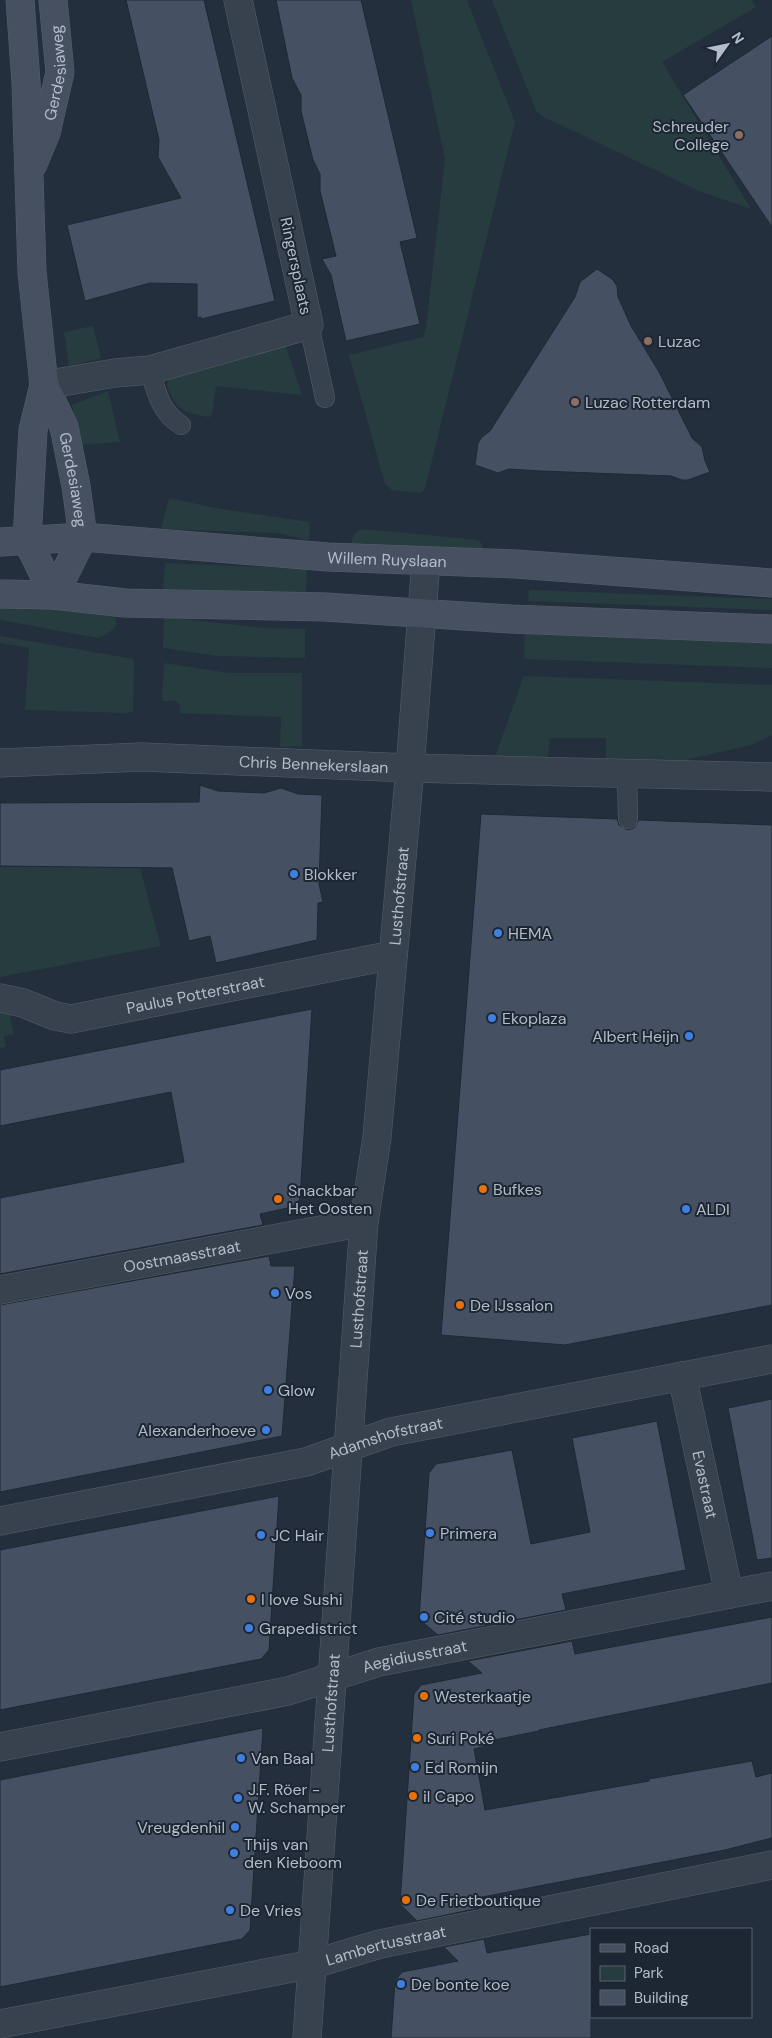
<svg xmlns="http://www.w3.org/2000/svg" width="772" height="2038" viewBox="0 0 772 2038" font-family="'DM Sans',sans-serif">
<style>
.green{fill:#263c3f}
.building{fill:#455162;stroke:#1f2835}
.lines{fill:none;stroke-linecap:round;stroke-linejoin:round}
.lane-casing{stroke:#565f6c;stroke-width:20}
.street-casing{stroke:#565f6c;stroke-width:29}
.secondary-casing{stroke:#565f6c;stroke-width:29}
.lane{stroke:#38414e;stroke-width:19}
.street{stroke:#38414e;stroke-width:28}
.secondary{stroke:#465061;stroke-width:28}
.education-dot{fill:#8d6e63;stroke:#1d2633;stroke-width:2}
.shop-dot{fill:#3f7fe0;stroke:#1d2633;stroke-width:2}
.food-dot{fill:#e8710a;stroke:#1d2633;stroke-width:2}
.labels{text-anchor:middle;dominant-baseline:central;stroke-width:4;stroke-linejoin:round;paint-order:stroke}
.street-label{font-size:16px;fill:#b4bcc9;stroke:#1d2633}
.poi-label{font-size:16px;fill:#b4bcc9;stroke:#1d2633;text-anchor:start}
</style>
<rect width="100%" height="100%" fill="#242f3e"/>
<!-- green -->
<path class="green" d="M411,0H467L515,122L425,489L420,493L392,490L385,484L349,355L423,337L426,328L445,159Z
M492,0H751L756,7L662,62L751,209L699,191L542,116L536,111Z
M93,326L101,358L69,366L64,332Z
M286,346L302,395L216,386L212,415L209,417C184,413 176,410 167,385L169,376L177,372Z
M108,391L120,442L80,445L72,405Z
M169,498L221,509L310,522L309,540L277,533L161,529Z
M364,529L478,540L482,544L483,551L351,547C353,536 353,532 364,529Z
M165,563L307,569L306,593L163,589Z
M529,590L772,599V610L528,601Z
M0,606L115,613L116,626L109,633L98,638L0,620Z
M164,617L266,628L305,629V658L219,656L163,648Z
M525,628L772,637V668L524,659Z
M0,636L134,659L133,711L128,713L25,710L29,648L0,643Z
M164,663L229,673H302V746L280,747L281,717L180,713V705L176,701H162Z
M524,676L772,685V735L751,745L677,762L606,761V738H550L547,762L498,760L496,754Z
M76,866L140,868L161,946L0,977V867Z
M0,1005L8,1006L14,1034L4,1036L6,1047L0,1048Z"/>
<!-- building -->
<path class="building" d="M126,0H204L275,301L201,319V317L197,318V284L150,283L85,301L67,225L181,198L158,157L159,140Z
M276,0H361L417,238L400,242L420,324L346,341L331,275L322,259L336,256L320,191V174L313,160L301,111V95L292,78Z
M772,36V227L683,95Z
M597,269L612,279L617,286L618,297L631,326L659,372L692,438L702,447L705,461L710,472L688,480H682L671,476L541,471L509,469L498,473L475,465L478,443L482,437L490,431L575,297L580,282Z
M200,785L218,791L264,793L281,788L298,794L322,795L319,884L323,902L318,903L317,940L216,963L210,936L189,941L172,868L0,866V803L199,802Z
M481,814L617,819L619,825L628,830L634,828L639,820L772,825V1305L565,1345L441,1335Z
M312,1009L300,1199L292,1207L260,1214L263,1225L0,1274V1198L184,1162L171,1092L0,1126V1070Z
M269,1256L271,1266H295L282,1436L0,1492V1305Z
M772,1399V1558L757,1560L728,1408Z
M657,1421L686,1570L562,1594L566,1610L438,1635L419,1619L429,1473L436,1464L512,1450L531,1544L590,1532L572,1438Z
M279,1496L269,1650L261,1659L0,1710V1550Z
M772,1617V1683L539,1730V1731L489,1741L490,1745L474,1749L485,1810L649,1781V1779L752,1761L756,1777L772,1773V1838L725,1850L477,1898L479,1908L417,1921L400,1904L414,1694L421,1685L482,1673L468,1661L572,1641L575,1654Z
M263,1728L250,1930L242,1939L0,1987V1780Z
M591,1934V2038H391L395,1981L402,1972L458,1961L444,1947L484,1939L487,1953Z"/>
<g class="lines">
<!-- lane casing -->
<g class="lane-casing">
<path id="lane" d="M309,325L325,398
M150,370C156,392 161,413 181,425
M627,773L628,819"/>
</g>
<!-- street casing -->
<g class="street-casing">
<g id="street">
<path d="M44,385L115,373L150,370L309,325L238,0"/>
<path id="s1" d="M0,763L142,757L410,768L772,777"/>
<path id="s2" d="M0,998L23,1003L55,1016L71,1019L393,955"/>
<path id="s3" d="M0,1290L364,1222"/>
<path id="s4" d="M682,1376L729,1594"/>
<path id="s5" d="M0,1521L306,1462L391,1432L772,1359"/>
<path id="s6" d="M0,1747L288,1691L379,1662L772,1586"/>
<path id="s7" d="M0,2024L313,1964L380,1944L772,1865"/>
<path id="s8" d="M307,2038L364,1222L377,1137L410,768L426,561"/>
</g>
</g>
<!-- secondary casing -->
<g class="secondary-casing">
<g id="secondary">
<path d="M20,0L26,82L32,272L44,385L33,430L27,540L54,595"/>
<path id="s9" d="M33,164L46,133L60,72L53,0"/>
<path id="s10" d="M44,385L64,427L76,486L83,537L54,595"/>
<path id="s11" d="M0,542L83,537L328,557L516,564L772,583"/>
<path d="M0,594L54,595L125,603L325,607L511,619L772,629"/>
</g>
</g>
<!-- lane -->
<use href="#lane" class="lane"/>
<!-- street -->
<use href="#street" class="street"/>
<!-- secondary -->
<use href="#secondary" class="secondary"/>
</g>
<!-- markers -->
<g class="education-dot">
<circle cx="739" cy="135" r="5"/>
<circle cx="648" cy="341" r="5"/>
<circle cx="575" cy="402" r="5"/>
</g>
<g class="shop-dot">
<circle cx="294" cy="874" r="5"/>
<circle cx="498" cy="933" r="5"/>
<circle cx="492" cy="1018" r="5"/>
<circle cx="689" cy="1036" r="5"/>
<circle cx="686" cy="1209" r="5"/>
<circle cx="275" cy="1293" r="5"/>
<circle cx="268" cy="1390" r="5"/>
<circle cx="266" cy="1430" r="5"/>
<circle cx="430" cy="1533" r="5"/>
<circle cx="261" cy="1535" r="5"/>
<circle cx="424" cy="1617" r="5"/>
<circle cx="249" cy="1628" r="5"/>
<circle cx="241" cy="1758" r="5"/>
<circle cx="415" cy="1767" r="5"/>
<circle cx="238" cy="1798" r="5"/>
<circle cx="235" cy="1827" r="5"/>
<circle cx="234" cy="1853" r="5"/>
<circle cx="230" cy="1910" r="5"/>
<circle cx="401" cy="1984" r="5"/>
</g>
<g class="food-dot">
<circle cx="483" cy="1189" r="5"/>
<circle cx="278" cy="1199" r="5"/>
<circle cx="460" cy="1305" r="5"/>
<circle cx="251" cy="1599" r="5"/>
<circle cx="424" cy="1696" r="5"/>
<circle cx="417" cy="1738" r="5"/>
<circle cx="413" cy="1796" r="5"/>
<circle cx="406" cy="1900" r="5"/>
</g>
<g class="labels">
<!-- street labels -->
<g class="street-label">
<text stroke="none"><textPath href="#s9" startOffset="95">Gerdesiaweg</textPath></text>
<text transform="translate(296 266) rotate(78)">Ringersplaats</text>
<text stroke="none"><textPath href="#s10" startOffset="100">Gerdesiaweg</textPath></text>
<text stroke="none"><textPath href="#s11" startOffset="388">Willem Ruyslaan</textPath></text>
<text stroke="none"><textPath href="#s1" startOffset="314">Chris Bennekerslaan</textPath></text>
<text stroke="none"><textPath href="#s8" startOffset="1146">Lusthofstraat</textPath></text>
<text stroke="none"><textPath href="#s2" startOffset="201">Paulus Potterstraat</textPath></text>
<text stroke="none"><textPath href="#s3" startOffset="185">Oostmaasstraat</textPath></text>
<text stroke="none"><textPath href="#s8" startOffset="741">Lusthofstraat</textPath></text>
<text stroke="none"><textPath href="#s5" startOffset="395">Adamshofstraat</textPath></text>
<text stroke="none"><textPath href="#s4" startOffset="111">Evastraat</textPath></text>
<text stroke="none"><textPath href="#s6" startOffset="425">Aegidiusstraat</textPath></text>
<text stroke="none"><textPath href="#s8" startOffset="336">Lusthofstraat</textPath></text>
<text stroke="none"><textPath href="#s7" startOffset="394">Lambertusstraat</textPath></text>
</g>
<!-- poi labels -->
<g class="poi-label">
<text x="729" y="126" text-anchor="end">Schreuder<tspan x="729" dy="18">College</tspan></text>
<text x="658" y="341">Luzac</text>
<text x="585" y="402">Luzac Rotterdam</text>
<text x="304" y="874">Blokker</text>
<text x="508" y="933">HEMA</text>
<text x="502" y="1018">Ekoplaza</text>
<text x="679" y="1036" text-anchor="end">Albert Heijn</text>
<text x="493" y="1189">Bufkes</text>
<text x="288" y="1190">Snackbar<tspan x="288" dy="18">Het Oosten</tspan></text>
<text x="696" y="1209">ALDI</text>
<text x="285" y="1293">Vos</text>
<text x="470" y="1305">De IJssalon</text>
<text x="278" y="1390">Glow</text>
<text x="256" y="1430" text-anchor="end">Alexanderhoeve</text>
<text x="440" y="1533">Primera</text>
<text x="271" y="1535">JC Hair</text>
<text x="261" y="1599">I love Sushi</text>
<text x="434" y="1617">Cité studio</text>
<text x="259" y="1628">Grapedistrict</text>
<text x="434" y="1696">Westerkaatje</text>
<text x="427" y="1738">Suri Poké</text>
<text x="251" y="1758">Van Baal</text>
<text x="425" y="1767">Ed Romijn</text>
<text x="248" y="1789">J.F. Röer -<tspan x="248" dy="18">W. Schamper</tspan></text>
<text x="423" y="1796">il Capo</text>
<text x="225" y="1827" text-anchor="end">Vreugdenhil</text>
<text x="244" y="1844">Thijs van<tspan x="244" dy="18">den Kieboom</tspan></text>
<text x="416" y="1900">De Frietboutique</text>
<text x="240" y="1910">De Vries</text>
<text x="411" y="1984">De bonte koe</text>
</g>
</g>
<!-- legend -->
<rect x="590" y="1928" width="162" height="90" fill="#1d2633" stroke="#59626f"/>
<rect x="600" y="1944" width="25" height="8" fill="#465061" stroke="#59626f"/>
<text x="634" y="1953" font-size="15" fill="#b4bcc9">Road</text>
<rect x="600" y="1966" width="25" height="15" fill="#263c3f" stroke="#59626f"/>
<text x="634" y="1978" font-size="15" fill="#b4bcc9">Park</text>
<rect x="600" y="1990" width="25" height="15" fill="#455162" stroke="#59626f"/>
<text x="634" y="2003" font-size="15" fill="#b4bcc9">Building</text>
<!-- north arrow -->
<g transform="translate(727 45) rotate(57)" stroke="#1d2633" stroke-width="4" paint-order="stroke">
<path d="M0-4L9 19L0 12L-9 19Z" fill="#b4bcc9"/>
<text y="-8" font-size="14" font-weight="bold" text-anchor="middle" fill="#b4bcc9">N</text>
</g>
</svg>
